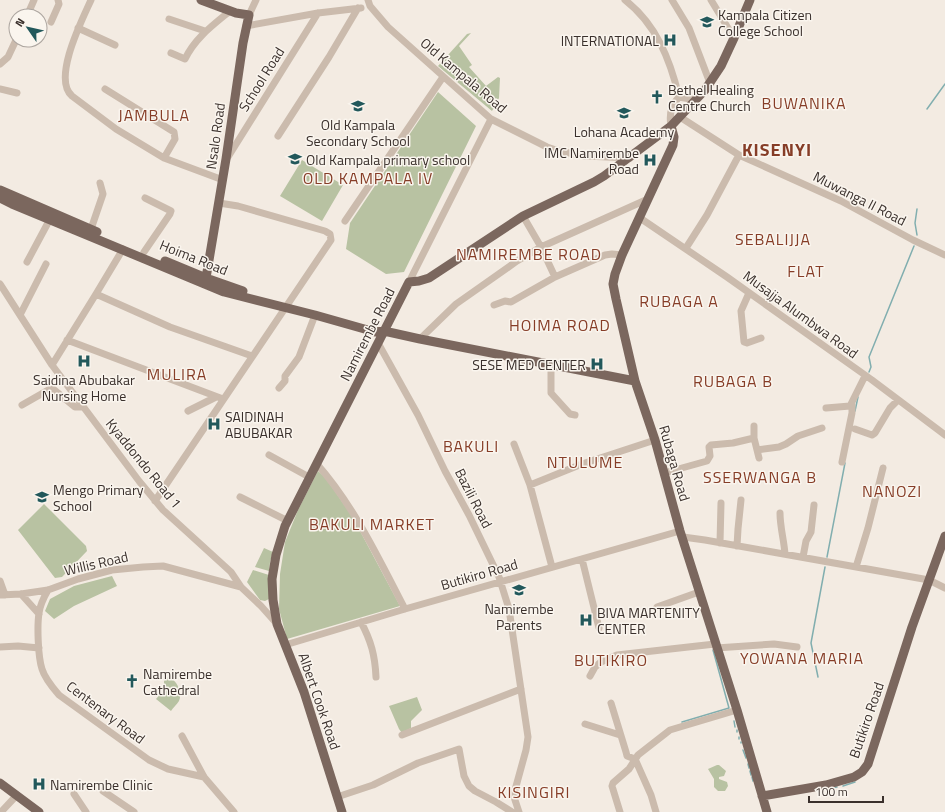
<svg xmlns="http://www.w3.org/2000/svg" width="945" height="812" viewBox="0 0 945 812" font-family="'Titillium Web',sans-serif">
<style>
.green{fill:#b8c2a2}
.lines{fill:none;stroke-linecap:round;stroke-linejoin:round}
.stream{stroke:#81aeaf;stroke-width:1.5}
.minor{stroke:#cbbbad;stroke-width:7}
.major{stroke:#7b675e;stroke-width:9}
.labels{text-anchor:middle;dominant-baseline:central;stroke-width:3;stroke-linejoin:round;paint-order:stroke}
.poi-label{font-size:14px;fill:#3a302c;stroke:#faf5ee;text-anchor:start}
.street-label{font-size:14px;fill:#3a302c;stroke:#faf5ee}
.quarter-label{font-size:16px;letter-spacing:1px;fill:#863d27;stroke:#faf5ee}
.district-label{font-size:18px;font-weight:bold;letter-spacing:1px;fill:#863d27;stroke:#faf5ee}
</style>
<rect width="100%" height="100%" fill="#f3ebe2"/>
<!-- green -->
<path class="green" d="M471,33L459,46L472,65L469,67L486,86L498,77L500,78L499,98L492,111L438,66L467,34Z
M438,92L476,126L404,272L386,274L346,249L350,223Z
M302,160L343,185L322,221L280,196Z
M318,471L325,477L352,516L400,606L287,639L279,609L280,574L285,542L298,510Z
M44,504L86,546L87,551L62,577L55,578L18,530Z
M264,548L273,552L270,562L269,571L255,567Z
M253,570L269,575V599L265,601L260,600L247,582Z
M112,576L117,586L74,606L54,619L45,611L50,599L74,586Z
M167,677C176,678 183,692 179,701C177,704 173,708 171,711L156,699L164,690V681Z
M417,697L422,710L411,721V728L402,733L399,729L389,706Z
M717,765H719L726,771L724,776L719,777V779L727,782L728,786L725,791H718L714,787V779L708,769Z"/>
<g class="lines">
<!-- stream -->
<path class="stream" d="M927,109L945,84
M917,235L915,223L917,209
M869,372L871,367L869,357L914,246
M855,411L858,397
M827,557L845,463
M818,677L811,643L825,567
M734,721L735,727
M682,722L729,708L713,650
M737,730V732
M739,737V739
M741,742V743
M743,750L746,758
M748,764L749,768
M750,771L751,775
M752,777L753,781
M843,786L855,782
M831,788L837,787"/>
<!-- minor -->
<path class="minor" d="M91,0C82,20 52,79 72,96L116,129L164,158L223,180
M368,0L370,6L388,27L491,119L547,147L559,151L585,156L630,158
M625,0C656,24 670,59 679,97
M672,0L689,28L710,83
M711,0L734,38
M249,15L256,0
M27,16L34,0
M169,19L205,31
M51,22L59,4L58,0
M246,26L318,13L361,8
M78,28L115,45
M171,53L185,59C195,38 213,25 230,11
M0,64L8,57L16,40
M0,89L17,93
M105,89L174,132L175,139L164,158
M679,97L696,100
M680,117L739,155L841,201L913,240L945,255
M671,126C669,115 671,105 679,97
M278,136L329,57L358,8
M228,157L318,13
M523,216L541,247L555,277
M640,218L727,277L872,380L945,435
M345,221L443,77
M91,229L103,194L100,183
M686,248L707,215L739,155
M144,252L170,214L171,211L145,198
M27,262L50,219
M409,282L491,119
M0,284L52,365L139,481L163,510L231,572L241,587
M749,293L741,311L744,342L747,343L761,338
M96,294L170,327L252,356
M494,305L505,301L511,302L555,277L605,255L612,254L622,255
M20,315L46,264
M420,339L456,304L517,261L541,247L648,199
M67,340L223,399
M378,343L418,415L445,471L469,515L499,577L509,609L528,737L526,750L515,790L514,797L519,812
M551,364V393L570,414L575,415
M52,365L96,294L123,249
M279,388L285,381V376L299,357L315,315
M22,405L50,389H53L75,407H82
M826,408L850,406L865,376
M188,411L216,397
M754,426V438L759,458
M855,429L872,435L875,433L890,408L898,400
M514,444L530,485L552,567
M757,450L779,447L786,444L798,436L822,428
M269,455L309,477
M842,462L852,413V405
M317,464C354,506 379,559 405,609
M664,473L707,461L710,456L709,447L711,445L733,443L754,438
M530,485L582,464L655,440
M240,497L288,521
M155,501L331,240L330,234L325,231L238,206L219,203
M780,513C780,527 784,540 785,554
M683,537L705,540L929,580L945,588
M720,543L721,503
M737,546L738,529L741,500
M803,557L806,541L811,532L814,505
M582,559L599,628
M856,567L868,528L883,468
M0,581L5,595
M48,590C44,597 40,605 39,613C37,626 38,657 42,669C45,679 53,688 59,695L149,760L168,769L204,777
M21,594L39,614
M0,595L21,594L48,590L78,579L112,570L143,567L163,566L241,587L261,606L277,624
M657,607L699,592
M361,622C371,641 375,655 376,677
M285,645L405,609L680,531
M0,647L18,646L39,648
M716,648L774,644L797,647
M590,676L595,667L601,662L617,655L715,644
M611,703L626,752L627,756L635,759L651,795L656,812
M585,724L620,735
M402,735L521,689
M182,736L204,777L234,812
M103,791L134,812
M74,794L86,812
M337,797L373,785L418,763L459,749L464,776L469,786L475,791L496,802L512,812
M1,812L17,795
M620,812L612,786L613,783L629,769L638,755L670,730L737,710"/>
<!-- major -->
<path class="major" d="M201,0L236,13L249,15L243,43L226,159L206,278
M671,126L674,137L673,145L622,255L615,274L613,284L616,299L635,381L655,440L680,531L737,710L767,812
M0,190L97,232
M0,198L12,204L224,292L315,315L375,332L384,331L420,339L635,381
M165,261L206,278L243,291
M0,783L39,812
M762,796L826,785L854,777L862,772L868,764L912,627L945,536
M342,812L304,692L277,624L273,600L272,579L276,555L285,526L409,282L419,281L429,278L523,216L594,182L604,176L671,126L705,90L721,66L734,38L750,0"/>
</g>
<!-- icons -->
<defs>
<g id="university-bare" transform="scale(1.08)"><path d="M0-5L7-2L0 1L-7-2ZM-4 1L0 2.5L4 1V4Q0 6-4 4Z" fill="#22585b" stroke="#faf5ee" stroke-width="2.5" paint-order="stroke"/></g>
<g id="hospital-bare" transform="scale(1.08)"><path d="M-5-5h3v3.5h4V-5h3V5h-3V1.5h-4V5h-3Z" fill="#22585b" stroke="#faf5ee" stroke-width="2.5" paint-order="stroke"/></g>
<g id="church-bare" transform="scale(1.08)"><path d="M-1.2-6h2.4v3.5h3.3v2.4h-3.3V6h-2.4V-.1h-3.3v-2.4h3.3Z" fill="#22585b" stroke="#faf5ee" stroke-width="2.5" paint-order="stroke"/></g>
<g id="school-bare" transform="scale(1.08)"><path d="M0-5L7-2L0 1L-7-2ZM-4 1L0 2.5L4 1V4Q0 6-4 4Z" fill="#22585b" stroke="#faf5ee" stroke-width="2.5" paint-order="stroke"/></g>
</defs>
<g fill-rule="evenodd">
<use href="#university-bare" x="707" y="22"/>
<use href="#hospital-bare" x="670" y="40"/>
<use href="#church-bare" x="657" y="97"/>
<use href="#school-bare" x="358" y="106"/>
<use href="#school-bare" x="624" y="113"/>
<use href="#school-bare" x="295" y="159"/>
<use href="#hospital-bare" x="650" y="160"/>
<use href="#hospital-bare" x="84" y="361"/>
<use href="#hospital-bare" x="597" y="364"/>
<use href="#hospital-bare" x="214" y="424"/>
<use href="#school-bare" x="42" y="497"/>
<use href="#school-bare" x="519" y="590"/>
<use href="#hospital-bare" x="586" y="620"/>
<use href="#church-bare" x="132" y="681"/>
<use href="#hospital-bare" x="39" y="784"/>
</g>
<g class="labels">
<!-- poi labels -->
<g class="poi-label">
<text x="718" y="14">Kampala Citizen<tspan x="718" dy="16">College School</tspan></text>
<text x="659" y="40" text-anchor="end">INTERNATIONAL</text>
<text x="668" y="89">Bethel Healing<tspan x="668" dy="16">Centre Church</tspan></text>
<text x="358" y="124" text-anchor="middle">Old Kampala<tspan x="358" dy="16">Secondary School</tspan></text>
<text x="624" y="131" text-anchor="middle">Lohana Academy</text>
<text x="639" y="152" text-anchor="end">IMC Namirembe<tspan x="639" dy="16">Road</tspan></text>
<text x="306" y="159">Old Kampala primary school</text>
<text x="586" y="364" text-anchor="end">SESE MED CENTER</text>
<text x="84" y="379" text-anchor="middle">Saidina Abubakar<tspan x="84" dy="16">Nursing Home</tspan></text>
<text x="225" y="416">SAIDINAH<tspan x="225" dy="16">ABUBAKAR</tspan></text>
<text x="53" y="489">Mengo Primary<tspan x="53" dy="16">School</tspan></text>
<text x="519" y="608" text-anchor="middle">Namirembe<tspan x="519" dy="16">Parents</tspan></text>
<text x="597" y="612">BIVA MARTENITY<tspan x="597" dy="16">CENTER</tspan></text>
<text x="143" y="673">Namirembe<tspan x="143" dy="16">Cathedral</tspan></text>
<text x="50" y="784">Namirembe Clinic</text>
</g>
<!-- street labels -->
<g class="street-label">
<text transform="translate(464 75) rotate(40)">Old Kampala Road</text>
<text transform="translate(261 79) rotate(-58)">School Road</text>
<text transform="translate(215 136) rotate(-82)">Nsalo Road</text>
<text transform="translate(860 198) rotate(27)">Muwanga II Road</text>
<text transform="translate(194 257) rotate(22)">Hoima Road</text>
<text transform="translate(801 314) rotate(36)">Musajja Alumbwa Road</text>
<text transform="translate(367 334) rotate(-63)">Namirembe Road</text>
<text transform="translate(144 463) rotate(51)">Kyaddondo Road 1</text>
<text transform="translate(675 463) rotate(74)">Rubaga Road</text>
<text transform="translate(474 498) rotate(63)">Bazili Road</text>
<text transform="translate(96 563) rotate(-13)">Willis Road</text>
<text transform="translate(479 574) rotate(-16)">Butikiro Road</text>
<text transform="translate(320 701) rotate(71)">Albert Cook Road</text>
<text transform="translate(106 712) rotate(37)">Centenary Road</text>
<text transform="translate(866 720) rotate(-71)">Butikiro Road</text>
</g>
<!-- quarter labels -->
<g class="quarter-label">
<text x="804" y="103">BUWANIKA</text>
<text x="154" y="115">JAMBULA</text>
<text x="368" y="178">OLD KAMPALA IV</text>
<text x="773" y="239">SEBALIJJA</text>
<text x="529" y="254">NAMIREMBE ROAD</text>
<text x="806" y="271">FLAT</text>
<text x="679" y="301">RUBAGA A</text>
<text x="560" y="325">HOIMA ROAD</text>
<text x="177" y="374">MULIRA</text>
<text x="733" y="381">RUBAGA B</text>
<text x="471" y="446">BAKULI</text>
<text x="585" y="462">NTULUME</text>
<text x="760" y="477">SSERWANGA B</text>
<text x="892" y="491">NANOZI</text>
<text x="372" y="524">BAKULI MARKET</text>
<text x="802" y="658">YOWANA MARIA</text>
<text x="611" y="660">BUTIKIRO</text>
<text x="534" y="792">KISINGIRI</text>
</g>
<!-- district labels -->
<g class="district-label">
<text x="777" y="149">KISENYI</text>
</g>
</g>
<!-- north arrow -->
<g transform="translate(28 28) rotate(304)"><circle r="19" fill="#faf5ee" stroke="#ada6a0"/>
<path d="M0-3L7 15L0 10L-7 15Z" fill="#22585b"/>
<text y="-6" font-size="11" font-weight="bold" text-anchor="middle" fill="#3a302c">N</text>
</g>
<!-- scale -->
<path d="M809 796v6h74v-6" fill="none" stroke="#3a302c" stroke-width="2"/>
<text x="815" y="796" font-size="12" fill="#3a302c" stroke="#faf5ee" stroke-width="3" paint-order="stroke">100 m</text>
</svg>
